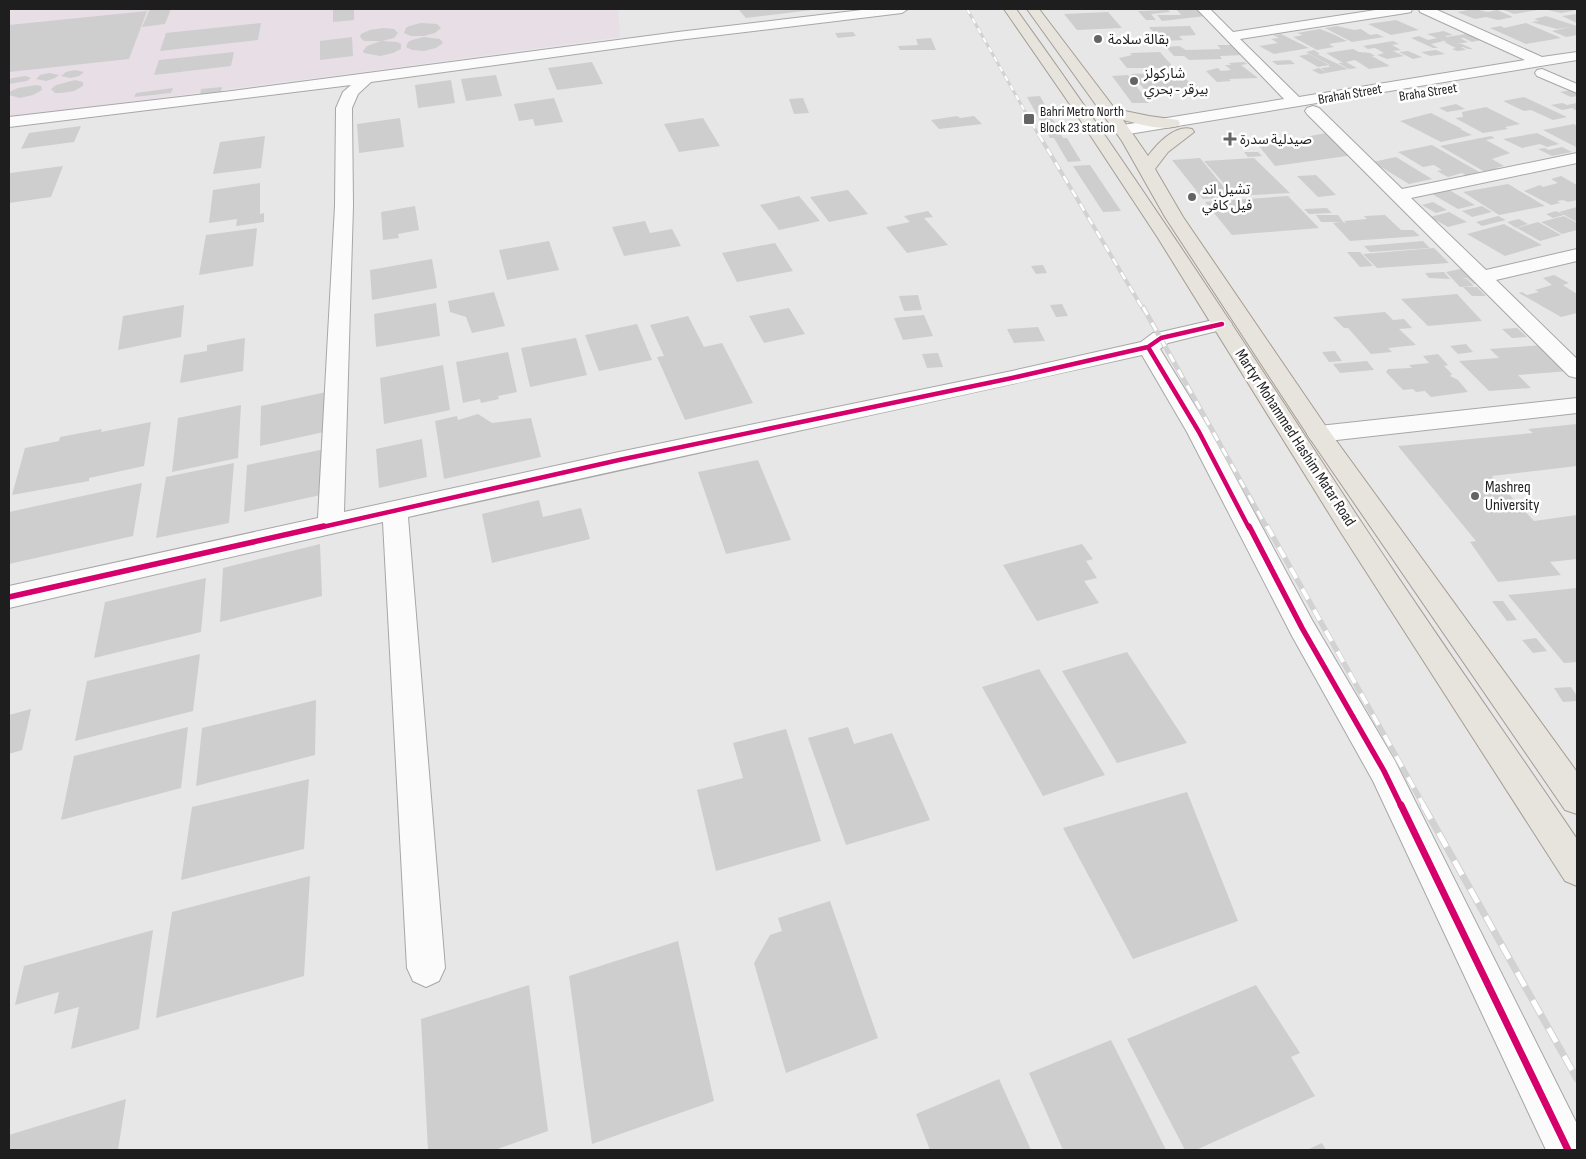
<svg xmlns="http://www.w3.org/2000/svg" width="1586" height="1159" viewBox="0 0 1586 1159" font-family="'Sofia Sans Condensed','Noto Sans Arabic',sans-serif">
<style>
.industrial{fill:#e8dee6}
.building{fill:#cecece}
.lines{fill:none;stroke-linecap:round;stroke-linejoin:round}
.minor-casing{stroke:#a7a7a8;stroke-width:2}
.major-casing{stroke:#a69d93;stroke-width:2}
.minor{fill:#fbfbfb;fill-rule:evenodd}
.major{fill:#e7e3dd;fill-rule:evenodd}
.rail-far4-casing{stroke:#d2d2d3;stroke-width:3}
.rail-far3-casing{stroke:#d2d2d3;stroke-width:4}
.rail-far2-casing{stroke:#d2d2d3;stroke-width:5}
.rail-far1-casing{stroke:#d2d2d3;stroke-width:5.5}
.rail-casing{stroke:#d2d2d3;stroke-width:7}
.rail-far4{stroke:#fff;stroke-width:2;stroke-dasharray:5.5;stroke-linecap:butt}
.rail-far3{stroke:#fff;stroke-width:2.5;stroke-dasharray:8;stroke-linecap:butt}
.rail-far2{stroke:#fff;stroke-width:3;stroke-dasharray:9;stroke-linecap:butt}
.rail-far1{stroke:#fff;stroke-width:4;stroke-dasharray:12;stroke-linecap:butt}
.rail{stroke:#fff;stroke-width:5;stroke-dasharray:16;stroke-linecap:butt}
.cycleway-far2-casing{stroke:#fff;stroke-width:7}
.cycleway-far1-casing{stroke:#fff;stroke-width:9}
.cycleway-casing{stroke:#fff;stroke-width:10}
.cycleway-far2{stroke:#d6006c;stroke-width:4.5}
.cycleway-far1{stroke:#d6006c;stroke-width:5.5}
.cycleway{stroke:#d6006c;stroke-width:7}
.poi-dot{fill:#646465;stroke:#fff;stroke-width:2}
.labels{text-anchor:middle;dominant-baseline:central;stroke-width:5;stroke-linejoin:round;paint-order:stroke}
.far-poi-label{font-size:14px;fill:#1e1e1f;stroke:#fff;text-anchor:start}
.far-street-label{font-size:14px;fill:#1e1e1f;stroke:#fff}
.street-label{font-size:16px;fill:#1e1e1f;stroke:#fff}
.poi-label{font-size:16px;fill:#1e1e1f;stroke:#fff;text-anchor:start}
</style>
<rect width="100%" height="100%" fill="#e7e7e7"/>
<!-- industrial -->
<path class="industrial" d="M22,9H618L620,37L392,68L9,117V10Z"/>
<!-- building -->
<path class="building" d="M150,9H171L165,24L142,27Z
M333,9H354V20L333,22Z
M749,9H812V10L746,18L739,10Z
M1176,9H1198L1206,16L1162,21L1157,15H1181Z
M1474,9L1488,12L1497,10L1513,17L1498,20L1486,17L1475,19L1457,12Z
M1501,9H1535L1538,10L1514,14Z
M1543,9H1577V10L1561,13Z
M1168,10L1170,12L1151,14L1156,20H1146L1138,11Z
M147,11L129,59L9,72V25Z
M1108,12L1122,28L1077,30L1064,14Z
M1577,14V23L1562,16Z
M1546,16L1577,26V35L1566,37L1552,31L1570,27L1557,29L1531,22L1539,21L1534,19Z
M1396,20L1419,30L1391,35L1368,24Z
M261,23L258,40L160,51L166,33Z
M421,23L437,24L441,28L435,33L424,36H411L404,33L406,28L409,26Z
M1526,23L1561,38L1526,44L1490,28L1501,26L1504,28Z
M1190,26L1196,35L1179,36L1183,40L1163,41L1150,32H1153L1149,27Z
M1337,26L1354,30L1361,29L1370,35L1377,34L1384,37L1352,42L1325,28Z
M383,28L394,29L398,33L394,38L382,41L397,42L401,44V49L393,53L380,56L364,53L363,51L367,46L381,41H364L360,37L361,34L370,30Z
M1320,29L1333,34L1347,41L1329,44L1334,47L1317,50L1293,37L1303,35L1297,33Z
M1444,31L1453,35L1445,36L1447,37L1466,34L1463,32L1470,31L1481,40L1472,42L1464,38H1460L1468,42L1457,44H1462L1473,49H1468L1463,47H1461L1466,50L1457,51L1452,49L1456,48L1444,42H1447L1427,34Z
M853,32L856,36L838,38L835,33Z
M1281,34L1309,48L1274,54L1259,46L1278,43L1271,39L1279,38L1273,35Z
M1419,36L1428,40L1437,38L1444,41L1431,44L1438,48H1433L1411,38Z
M352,37L353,56L320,60V41Z
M424,37L440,39L443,43L436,48L424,51L412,50L406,47L408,42L412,40Z
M931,38L936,50H900L898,46L918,45L916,39Z
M1393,41L1399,44L1392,45L1401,50L1393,51L1404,56L1387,59L1377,55L1391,51L1384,53L1375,48L1368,49L1363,46Z
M1217,45H1233L1244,55L1220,56L1222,59L1189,60L1184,56H1174L1166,47L1179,46L1186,50L1221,49Z
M1353,49L1359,52L1370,53L1375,56H1372L1390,66L1369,69L1355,60L1346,62L1357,68L1349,69L1338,63H1343L1326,53Z
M1314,50L1320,54H1317L1348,69L1320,74L1312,70L1319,68L1326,72L1321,68L1330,67L1328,65H1330L1306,52Z
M1436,50L1445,54L1430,56L1421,52Z
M1408,51L1422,57L1413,59L1399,52Z
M234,52L231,66L154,75L159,60Z
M1160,52L1174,68H1127L1119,58L1132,55L1130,53Z
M1309,54L1329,65L1318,67L1299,56Z
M1290,60L1295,64L1277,65L1272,61Z
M592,62L603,84L557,90L548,68Z
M1244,62L1247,64L1241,65L1258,78L1229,79L1231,81L1217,82L1206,71L1218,68L1221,71L1231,70L1225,65H1231L1229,63Z
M75,70L84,72L79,76L70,78L61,76L66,72Z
M1180,72L1194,88L1145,90L1131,74Z
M49,73L59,75L55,78L46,81L36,79L40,75Z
M496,75L502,96L466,101L461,79Z
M1128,75L1149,103H1132L1112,76Z
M26,76L31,78L27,81L9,84V80L12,78Z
M75,80L83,82V86L74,91L61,93H55L51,89L56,85Z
M451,80L455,103L418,108L415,85Z
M37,85L41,86L42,90L33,95L20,98L9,95V92L18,88Z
M222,87L221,92L200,95L201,89Z
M173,88L171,93L134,97L136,93Z
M1571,90L1577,93V96L1571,97L1560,92Z
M1040,96L1063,138H1067L1081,161L1068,162L1054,138H1050L1027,97Z
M1524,97L1567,117L1553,120L1531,110L1524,111L1503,101Z
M554,98L563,122L535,126L533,119L519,121L514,104Z
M803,98L809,113L794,114L789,99Z
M1562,103L1567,105L1577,103V111L1572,108L1562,110L1551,105Z
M1456,104L1465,109L1447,112L1439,108Z
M1486,107L1520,124L1505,127L1508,129L1483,133L1455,118L1463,117L1462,112Z
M1431,113L1462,129H1460L1472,135L1441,142L1400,121Z
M957,116L960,118L974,116L982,124L939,129L931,120Z
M400,118L404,147L359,153L357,124Z
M703,118L720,146L679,152L664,124Z
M1574,124L1577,126L1576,147L1543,130Z
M81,126L74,142L21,149L29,133Z
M1326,133L1354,155L1275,166L1259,146Z
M1537,133L1559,144L1547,147L1540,144L1522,148L1503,139Z
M265,136L261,168L213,174L220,142Z
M1491,136L1495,138L1486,140L1510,153L1492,159L1504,166L1496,168L1499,169L1485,172L1440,146Z
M1432,145L1481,173L1467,176L1462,173L1448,177L1437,171L1442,170L1434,165L1423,167L1398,152Z
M1562,147L1572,152L1552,156L1538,149L1545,148L1549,150Z
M1244,152H1258L1262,156L1248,157Z
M1396,157L1432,179L1409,184L1373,162Z
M1200,158L1232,197L1203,199L1172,160Z
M1254,158L1290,193L1235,196L1204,161Z
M1090,165L1121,211L1103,212L1073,166Z
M63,166L51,197L9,203L10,173Z
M1316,175L1336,195L1318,197L1297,176Z
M1561,176L1577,185V200L1568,202L1563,200L1557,201L1560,203L1551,205L1524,191L1540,185L1543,187L1558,183L1551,179Z
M260,183V214L264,213V222L236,226L237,219L209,223L213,190Z
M1508,184L1545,206L1499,215L1463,192Z
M848,190L868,214L829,222L810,197Z
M1449,190L1475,205L1458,209L1432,194Z
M799,196L820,221L779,230L760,205Z
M1288,196L1319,228L1232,235L1205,202Z
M1433,202L1447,210L1436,213L1422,205Z
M415,206L419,230L398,234L399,238L383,240L381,212Z
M1482,206L1492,212L1472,217L1462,211Z
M1577,207V222L1559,212Z
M1327,208L1332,213L1309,214L1304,209Z
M928,211L933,217L924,218L948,245L907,253L886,227L910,222L904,216Z
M1556,211L1564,215L1553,218L1546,214Z
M1449,212L1467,222L1448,227L1430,217Z
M1316,215H1338L1344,223H1346L1344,221L1367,219L1364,216L1385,215L1401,230H1413L1420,236L1350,241L1333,223L1341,222H1321Z
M1498,216L1506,220L1482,226L1476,222Z
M1564,216L1577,223V230L1562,234L1541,222Z
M1519,219L1528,224L1516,228L1507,222Z
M645,221L650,233L672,229L681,246L624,256L612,227Z
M1538,222L1561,235L1540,241L1517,228Z
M1504,224L1542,245L1505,256L1467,234Z
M257,228L253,266L199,275L206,235Z
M549,241L559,270L507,280L499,250Z
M1423,241L1430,248L1370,252L1364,246Z
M775,243L793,271L737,282L722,253Z
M1434,248L1449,263L1377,268L1363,254Z
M1347,252H1360L1373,266L1360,267Z
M432,259L437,288L372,300L370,270Z
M1043,265L1047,273L1036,274L1031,266Z
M1465,268L1482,283L1474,284L1467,278L1461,279H1467L1474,286L1460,287L1446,272Z
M1444,272L1450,279L1429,278L1425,273Z
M1554,275L1569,283L1563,285L1577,294V313L1561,317L1519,293L1522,292L1527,295L1539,292L1535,290L1552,285L1543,278Z
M1463,287H1477L1486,296H1472Z
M494,292L505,326L472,333L466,317L450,312L448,301Z
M1457,294L1482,321L1428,326L1401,299Z
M918,295L922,310L904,311L899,296Z
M436,303L440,336L376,347L374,314Z
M1062,304L1068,316L1056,317L1050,305Z
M184,305L181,337L118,350L123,316Z
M789,308L805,334L764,343L749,316Z
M1385,312L1393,320L1404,319L1412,328L1399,329L1416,345L1388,348L1392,352L1371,354L1348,328H1344L1333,317Z
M924,315L933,336L903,340L894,318Z
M688,316L704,347L722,343L753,403L685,420L657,357L664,356L650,325Z
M637,324L652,360L599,371L585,335Z
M1038,327L1045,341L1014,343L1007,329Z
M1517,328L1527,337L1512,338L1502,329Z
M245,338L243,371L180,383L184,355L207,351V345Z
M576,338L587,375L530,387L521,348Z
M1466,344L1473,352L1458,354L1450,346Z
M1542,345L1570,371L1518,375L1531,388L1489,391L1459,361L1499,358L1490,349Z
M1335,351L1342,361L1329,362L1322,352Z
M508,352L517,392L498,396L499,399L481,403L480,399L463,403L456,362Z
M938,353L943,367L927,368L922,354Z
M1438,354L1448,365L1444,366L1452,374L1450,376L1458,380L1468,392L1431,397L1425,391L1416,392L1413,389L1403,390L1386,372L1388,369L1412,368L1409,365L1429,363L1423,356Z
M1367,361L1374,370L1340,373L1333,364Z
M443,365L450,410L384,424L380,378Z
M331,391L333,430L260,446L261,406Z
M241,405L238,458L172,472L178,418Z
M478,414L492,423L531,418L541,457L444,479L435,421L457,416L458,420Z
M151,422L144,466L89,478V481L12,495L25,448L59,441L60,437L102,429L101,432Z
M1577,424V466L1492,476L1534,521L1577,515V559L1550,562L1561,575L1498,582L1470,542L1476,541L1398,446L1533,433L1528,429Z
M422,439L427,477L379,488L376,449Z
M325,449V494L244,512L247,465Z
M758,460L791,540L726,554L698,472Z
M234,463L229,523L156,538L166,477Z
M142,483L133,536L9,564V512Z
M539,500L543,517L581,508L590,539L492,563L482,514Z
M320,544L322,596L220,622L223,568Z
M1082,544L1093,559L1086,561L1097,578L1084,581L1099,603L1037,621L1003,565Z
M206,578L201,632L94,658L105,602Z
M1577,588V662L1564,663L1508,595Z
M1492,601H1503L1517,620L1507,621Z
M1536,638L1547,651L1533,653L1522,640Z
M1127,652L1187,743L1117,763L1062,671Z
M200,654L193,711L75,741L87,681Z
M1039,669L1105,775L1043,796L982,687Z
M1571,687L1577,696V701L1563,702L1554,688Z
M316,700L315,755L196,786L202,728Z
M31,709L22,750L9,754V715Z
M188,727L181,788L61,820L74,756Z
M848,727L854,744L892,733L930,820L846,845L808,738Z
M786,729L821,841L716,871L697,790L743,778L733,743Z
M309,779L304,849L181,880L192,807Z
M1187,792L1238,921L1133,959L1063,828Z
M310,876L304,976L156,1018L172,912Z
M830,901L878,1038L786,1073L754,963L770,935L782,931L778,918Z
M153,930L139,1029L71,1049L79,1007L54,1014L59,992L15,1005L24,966Z
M678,941L714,1101L592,1144L569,976Z
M529,985L548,1131L495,1150H428L421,1019Z
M1256,985L1300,1053L1291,1057L1315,1096L1196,1150H1185L1127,1039Z
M1111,1040L1166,1150H1063L1029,1073Z
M999,1079L1031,1150H930L916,1114Z
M126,1099L118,1150H9V1135Z
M1322,1143L1326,1150H1307Z"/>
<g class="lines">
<!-- minor casing -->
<g class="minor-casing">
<path id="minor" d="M870,9H908L902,13L678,40L371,82L358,94L352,108L353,206L344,512L619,452L1012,371L1141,342L1153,333L1161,332L1222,318L1229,320L1232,324L1229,328L1168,343L1160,349L1211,432L1312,620L1395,761L1577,1124V1150H1546L1373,781L1292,636L1187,432L1142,355C898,411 652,461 408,517L445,968L439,981L426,987L413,981L407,968L383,522L9,608V586L318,518L335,206L336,108L343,92L351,85L9,127V117L232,91L678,32Z
M1197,9H1210L1233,32L1382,9H1412L1411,12L1406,13L1240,39L1299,97L1525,60L1420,12L1419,9H1435L1542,57L1577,52V60L1123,135L1117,133L1115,130L1117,127L1123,125L1284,99Z
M1542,69L1577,84V93L1537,76L1535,73L1537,70Z
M1313,106L1319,108L1402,189L1577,153V163L1411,198L1486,270L1577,249V261L1496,280L1577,359V378L1569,376L1307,114L1305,111L1307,108Z
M1577,398V413L1319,442L1311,440L1307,434L1311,428L1319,426Z"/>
</g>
<!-- major casing -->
<g class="major-casing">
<path id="major" d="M1004,9H1016C1135,174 1245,344 1356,514C1428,624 1504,731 1577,839V886L1565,881L1340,531L1158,238L1069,103Z
M1027,9H1039L1115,109L1149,116L1178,120L1180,123L1178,126C1160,131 1140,124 1123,120L1148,156C1157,144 1175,124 1192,129L1194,132L1168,152L1155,169L1183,217L1327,428L1577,772V814L1565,810L1311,440L1165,217L1122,141Z"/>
</g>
<!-- minor -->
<use href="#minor" class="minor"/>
<!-- major -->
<use href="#major" class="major"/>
<!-- rail-far4 casing -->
<g class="rail-far4-casing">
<path id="rail-far4" d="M967,9L1039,136"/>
</g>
<!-- rail-far3 casing -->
<g class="rail-far3-casing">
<path id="rail-far3" d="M1039,135L1143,309"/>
</g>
<!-- rail-far2 casing -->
<g class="rail-far2-casing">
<path id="rail-far2" d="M1143,307L1267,528"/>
</g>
<!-- rail-far1 casing -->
<g class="rail-far1-casing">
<path id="rail-far1" d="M1267,526L1424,806"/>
</g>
<!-- rail casing -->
<g class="rail-casing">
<path id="rail" d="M1423,805L1577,1079"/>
</g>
<!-- rail-far4 -->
<use href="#rail-far4" class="rail-far4"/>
<!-- rail-far3 -->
<use href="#rail-far3" class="rail-far3"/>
<!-- rail-far2 -->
<use href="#rail-far2" class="rail-far2"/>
<!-- rail-far1 -->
<use href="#rail-far1" class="rail-far1"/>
<!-- rail -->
<use href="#rail" class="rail"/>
<!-- cycleway-far2 casing -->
<g class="cycleway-far2-casing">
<path id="cycleway-far2" d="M1148,347L1199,432L1249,528
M318,528L619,460L1012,378L1148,347L1161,338L1222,324"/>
</g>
<!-- cycleway-far1 casing -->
<g class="cycleway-far1-casing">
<path id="cycleway-far1" d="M1249,526L1302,628L1384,771L1401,806
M9,597L324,526"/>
</g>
<!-- cycleway casing -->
<g class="cycleway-casing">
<path id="cycleway" d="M1401,805L1568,1150"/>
</g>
<!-- cycleway-far2 -->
<use href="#cycleway-far2" class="cycleway-far2"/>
<!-- cycleway-far1 -->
<use href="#cycleway-far1" class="cycleway-far1"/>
<!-- cycleway -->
<use href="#cycleway" class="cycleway"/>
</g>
<!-- markers -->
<g class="poi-dot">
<circle cx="1098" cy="39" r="5"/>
<circle cx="1134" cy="81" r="5"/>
<rect x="1023" y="113" width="12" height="12" rx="2.5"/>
<path d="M1227.5 131.5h5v5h5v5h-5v5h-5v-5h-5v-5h5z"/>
<circle cx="1192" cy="197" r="5"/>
<circle cx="1475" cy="496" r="5"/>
</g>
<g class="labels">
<!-- far-poi labels -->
<g class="far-poi-label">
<text x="1108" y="39">بقالة سلامة</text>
<text x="1144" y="73">شاركولز<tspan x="1144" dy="16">بيرقر - بحري</tspan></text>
<text x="1040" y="111">Bahri Metro North<tspan x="1040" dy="16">Block 23 station</tspan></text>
<text x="1240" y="139">صيدلية سدرة</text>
<text x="1202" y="189">تشيل اند<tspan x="1202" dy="16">فيل كافي</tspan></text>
</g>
<!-- far-street labels -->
<g class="far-street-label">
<text transform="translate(1428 92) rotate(-9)">Braha Street</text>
<text transform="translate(1350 94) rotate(-10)">Brahah Street</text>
</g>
<!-- street labels -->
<g class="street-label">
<text transform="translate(1295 438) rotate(57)">Martyr Mohammed Hashim Matar Road</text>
</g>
<!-- poi labels -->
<g class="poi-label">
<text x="1485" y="487">Mashreq<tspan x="1485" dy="18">University</tspan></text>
</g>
</g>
<!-- border -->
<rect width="1586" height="1159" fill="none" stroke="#1e1e1f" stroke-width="20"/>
</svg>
